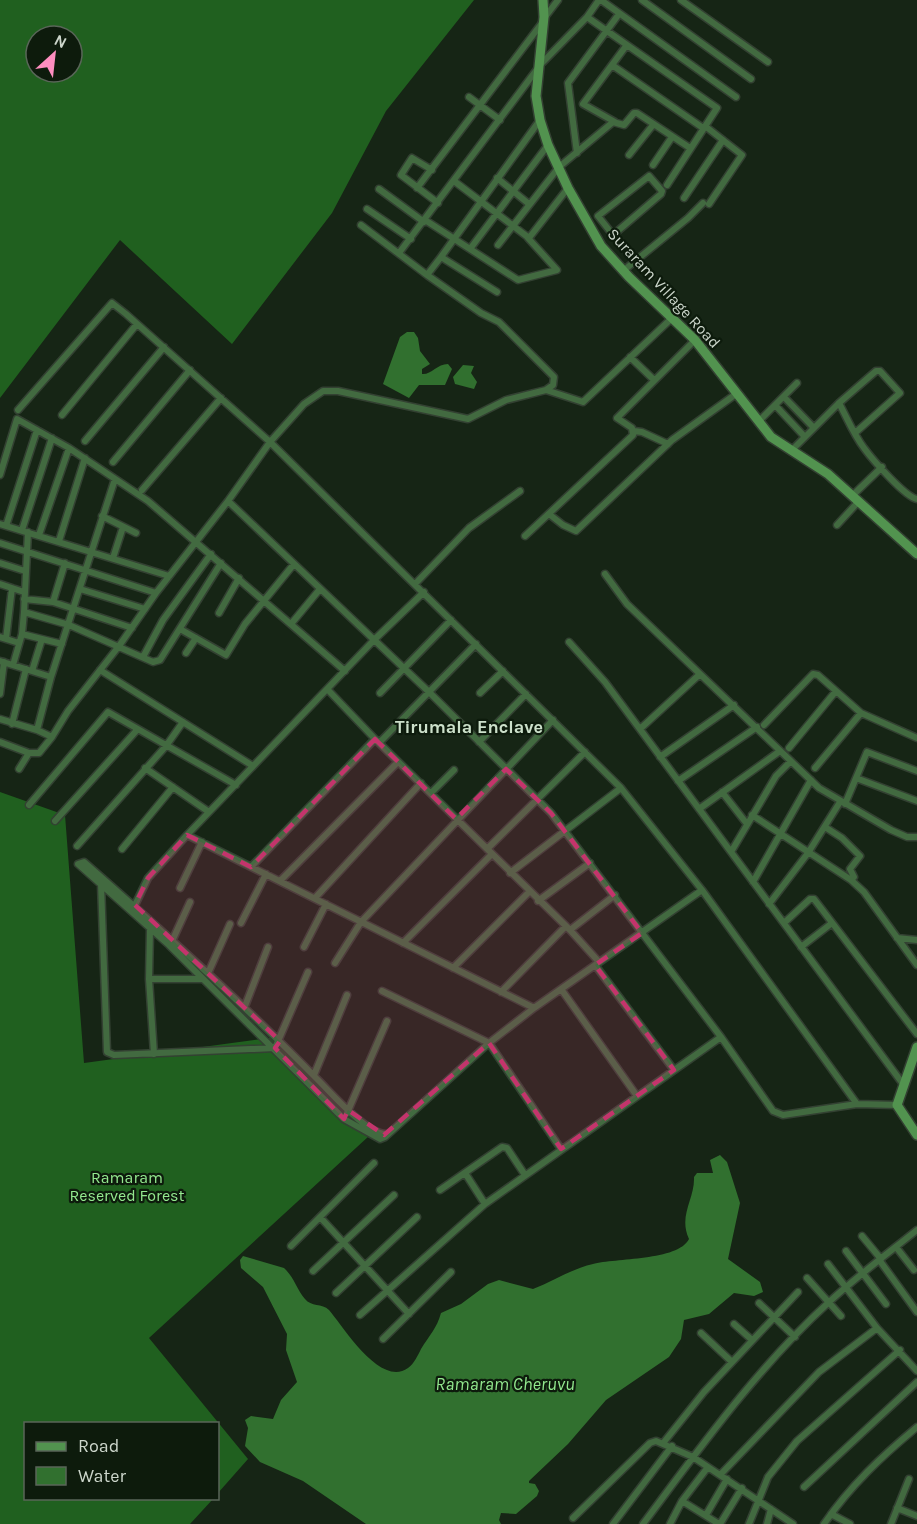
<svg xmlns="http://www.w3.org/2000/svg" width="917" height="1524" viewBox="0 0 917 1524" font-family="Karla,sans-serif">
<style>
.forest{fill:#20601f;fill-rule:evenodd}
.water{fill:#31702f}
.lines{fill:none;stroke-linecap:round;stroke-linejoin:round}
.minor-casing{stroke:#334132;stroke-width:9}
.secondary-casing{stroke:#334132;stroke-width:12}
.minor{stroke:#426a40;stroke-width:6}
.secondary{stroke:#52934f;stroke-width:9}
.marked{fill:#c4346c;fill-opacity:0.2;stroke:#c4346c;stroke-width:4.5;stroke-dasharray:12 8;stroke-linejoin:round}
.labels{text-anchor:middle;dominant-baseline:central;stroke-width:4.5;stroke-linejoin:round;paint-order:stroke}
.street-label{font-size:16px;fill:#ccd6cb;stroke:#0d1b0c}
.park-label{font-size:16px;fill:#94e98f;stroke:#0d1b0c}
.neighbourhood-label{font-size:18px;font-weight:bold;fill:#cce0ca;stroke:#0d1b0c}
.water-label{font-size:18px;font-style:italic;fill:#93e98e;stroke:#0d1b0c}
</style>
<rect width="100%" height="100%" fill="#162515"/>
<!-- forest -->
<path class="forest" d="M0,0H474L386,111L332,213L232,344L120,240L0,398ZM36,36H72V72H36Z
M0,792L65,815L84,1063L277,1037L369,1136L149,1338L248,1459L218,1493V1424H26V1498L213,1499L190,1524H0Z"/>
<!-- water -->
<path class="water" d="M407,332H414L418,338L420,351L430,364L422,369V374C431,375 437,364 448,364L452,369L445,385H419L409,398L383,384L400,337Z
M463,365L474,366L471,373L477,382L474,389L455,384L453,377Z
M720,1155L727,1162L740,1203L728,1259L760,1282L763,1292L754,1296L734,1293L709,1314L684,1320L681,1339L669,1357L606,1400L568,1444L529,1481V1483L535,1484L539,1491L537,1496L516,1514L501,1513L499,1520L501,1524H366L303,1481L260,1462L245,1446L248,1428L245,1420L251,1416L273,1419L281,1400L297,1382L286,1350L287,1334L263,1287L241,1268L240,1260L243,1256L284,1268C294,1277 297,1290 305,1299C311,1307 322,1303 329,1310C343,1326 380,1388 408,1368C414,1364 418,1355 421,1349C429,1336 437,1328 441,1313L461,1304L488,1284L499,1280L533,1289C554,1281 571,1269 593,1264C615,1258 678,1261 689,1239C678,1215 695,1199 694,1177L697,1173H713L710,1160Z"/>
<g class="lines">
<!-- minor casing -->
<g class="minor-casing">
<path id="minor" d="M601,0L736,97
M642,0L751,79
M681,0L768,62
M545,17L558,0
M587,17L717,108L667,185
M612,65L703,128
M469,97L500,120
M615,122L583,104L626,46
M705,126L742,155L709,204
M577,153L568,83L619,14
M629,155L653,125
M653,165L672,137
M432,170L412,158L401,175L438,203
M649,176L662,191L661,194L613,235L598,216Z
M497,178L529,204
M454,181L529,238L568,188
M417,188L542,23
M379,189L424,222
M684,198L723,140
M367,209L411,239
M425,220L518,280L557,270L528,238
M498,245L559,167L613,122L624,125L634,113H637L690,148
M470,249L548,145
M399,253L541,64L587,17L599,0
M623,271L688,218L703,203
M427,275L441,257
M497,292L441,257L540,120
M630,357L653,379
M546,390L583,402L672,318
M784,397L814,428
M839,403C847,418 854,435 864,448C872,459 905,497 917,499
M775,405L805,437
M18,410L112,303L126,314L270,442L621,788L702,890L857,1104
M62,415L137,324
M758,422L797,383
M634,431L642,432L668,444
M85,441L164,347
M791,451L839,403L876,371H880L900,393L855,433
M113,462L190,370
M0,475L17,419L69,448L148,501L345,671
M142,490L221,398
M852,496L882,467
M228,501L429,692L551,813L721,1037L773,1111L783,1115L857,1104L897,1105
M549,514L563,525L576,531L672,440L736,394
M102,516L136,533
M0,524L169,576
M837,525L859,501
M6,526L37,430
M22,530L52,438
M28,532L24,612L69,625L153,662L160,660L221,563
M39,535L69,448
M525,536L633,435L632,428L617,418L695,340
M59,541L85,458
M0,543L156,593
M113,558L123,527
M0,563L25,571
M605,574L627,604L819,788L891,830L907,837H917
M0,584L24,592
M415,584L469,528L520,491
M80,589L145,609
M24,599L53,602L132,628
M53,602L65,563
M219,613L239,578
M291,624L320,589
M180,629L226,655L245,624L294,564
M22,634L62,644
M0,637L19,643
M6,639L12,588
M569,642L605,682L903,1084
M186,653L196,638
M143,657L163,620L211,554
M0,661L51,677
M13,665L22,634L24,612
M100,670L253,766
M32,671L42,639
M329,691L375,739L570,930L599,962
M380,693L451,620
M480,693L503,671
M0,694L4,662
M0,719L37,730
M12,724L26,669
M764,725L813,674L818,675L861,713L917,738
M640,729L700,674
M52,737L68,711L119,646L156,593L228,501L270,442L304,404L323,391H338L468,419L506,400L546,390L553,385L554,377L499,322L481,313L427,275L361,225
M0,742L29,753
M479,742L526,694
M379,743L476,644
M789,748L836,691
M660,757L734,705
M145,768L209,812
M815,768L861,713
M19,769L29,753H39L52,737L37,730L51,677L115,479
M856,778L917,801
M678,781L757,727
M722,792L747,824
M431,793L454,770
M845,804L867,752L917,771
M29,805L108,712L236,785
M699,809L780,751
M752,815L851,880L864,892L917,965
M55,821L137,730
M825,827L842,838L860,856L850,869L854,877L851,880
M187,835L534,1008
M77,846L166,746L183,722
M122,849L173,787
M487,849L585,752
M731,852L776,776L791,761
M251,867L375,739
M510,873L621,788
M280,881L398,762
M753,882L811,780
M101,884L107,1052L114,1055L275,1048L308,972
M180,888L202,842
M315,898L421,783
M538,901L590,863
M769,904L808,853L840,802
M135,905L148,878L187,835L374,640L424,592
M241,923L266,874
M784,923L810,899H814L917,1034
M150,930L149,979L154,1054
M570,930L615,895
M897,938L917,940
M173,939L190,902
M403,943L492,854
M304,947L326,904
M801,947L832,923
M335,963L361,922L553,720
M595,965L674,1070
M453,968L529,892
M209,971L230,924
M149,979H203
M561,989L637,1096
M382,991L489,1043L561,1149
M501,992L566,926
M245,1006L268,947
M314,1075L347,995
M347,1113L387,1021
M386,1134C367,1134 333,1095 319,1081C244,1004 165,933 84,862L78,864L169,945L344,1119L380,1139L385,1137L489,1043L534,1008L702,890
M465,1173L485,1204
M440,1190L502,1147L507,1148L525,1175
M320,1217L409,1314
M862,1236L881,1259
M291,1246L374,1163
M896,1247L914,1270
M846,1251L886,1304
M880,1261L917,1312
M828,1264L877,1328
M313,1271L394,1195
M807,1278L841,1316
M336,1293L417,1217
M759,1303L795,1337
M360,1315L485,1204L721,1037
M734,1324L752,1340
M701,1333L732,1362
M383,1339L451,1272
M664,1442L704,1392L798,1292
M720,1475L819,1372L877,1328L917,1371
M804,1487L917,1382
M682,1501L719,1524
M897,1508L917,1516
M831,1514L850,1524
M706,1515L727,1479
M573,1518L650,1443L656,1441L693,1457L793,1524
M613,1524L672,1446
M643,1524C700,1448 757,1368 828,1303C856,1277 887,1254 917,1230
M670,1524L682,1501L708,1467
M720,1524L742,1488
M749,1524L768,1477L797,1441L900,1350
M767,1524L771,1509
M824,1524C850,1486 882,1456 917,1427
M891,1524L909,1479"/>
</g>
<!-- secondary casing -->
<g class="secondary-casing">
<path id="secondary" d="M543,0L544,17L536,96L540,120L548,145L568,188L601,246L629,277L695,340L771,437L828,474L917,554
M917,1047L897,1105L917,1135"/>
</g>
<!-- minor -->
<use href="#minor" class="minor"/>
<!-- secondary -->
<use href="#secondary" class="secondary"/>
</g>
<!-- marked area -->
<path class="marked" d="M375,739L456,819L506,769L551,813L642,933L595,965L674,1070L561,1149L489,1043L384,1135L348,1110L344,1119L275,1048L280,1041L135,905L148,878L187,835L251,867Z"/>
<g class="labels">
<!-- street labels -->
<g class="street-label">
<text transform="translate(664 288) rotate(47)">Suraram Village Road</text>
</g>
<!-- park labels -->
<g class="park-label">
<text x="127" y="1177">Ramaram<tspan x="127" dy="18">Reserved Forest</tspan></text>
</g>
<!-- neighbourhood labels -->
<g class="neighbourhood-label">
<text x="469" y="727">Tirumala Enclave</text>
</g>
<!-- water labels -->
<g class="water-label">
<text x="505" y="1384">Ramaram Cheruvu</text>
</g>
</g>
<!-- legend -->
<rect x="24" y="1422" width="195" height="78" fill="#0d1b0c" stroke="#596658" stroke-width="1.5"/>
<rect x="36" y="1442" width="30" height="9" fill="#52934f" stroke="#596658" stroke-width="1.5"/>
<text x="78" y="1452" font-size="18" fill="#ccd6cb">Road</text>
<rect x="36" y="1467" width="30" height="18" fill="#31702f" stroke="#596658" stroke-width="1.5"/>
<text x="78" y="1482" font-size="18" fill="#ccd6cb">Water</text>
<!-- north arrow -->
<g transform="translate(54 54) rotate(27)"><circle r="28" fill="#0d1b0c" stroke="#596658" stroke-width="1.5"/>
<path d="M0-4.5L10 22L0 15L-10 22Z" fill="#fd8ebf"/>
<text y="-9" font-size="16" font-weight="bold" text-anchor="middle" fill="#ccd6cb">N</text>
</g>
</svg>
